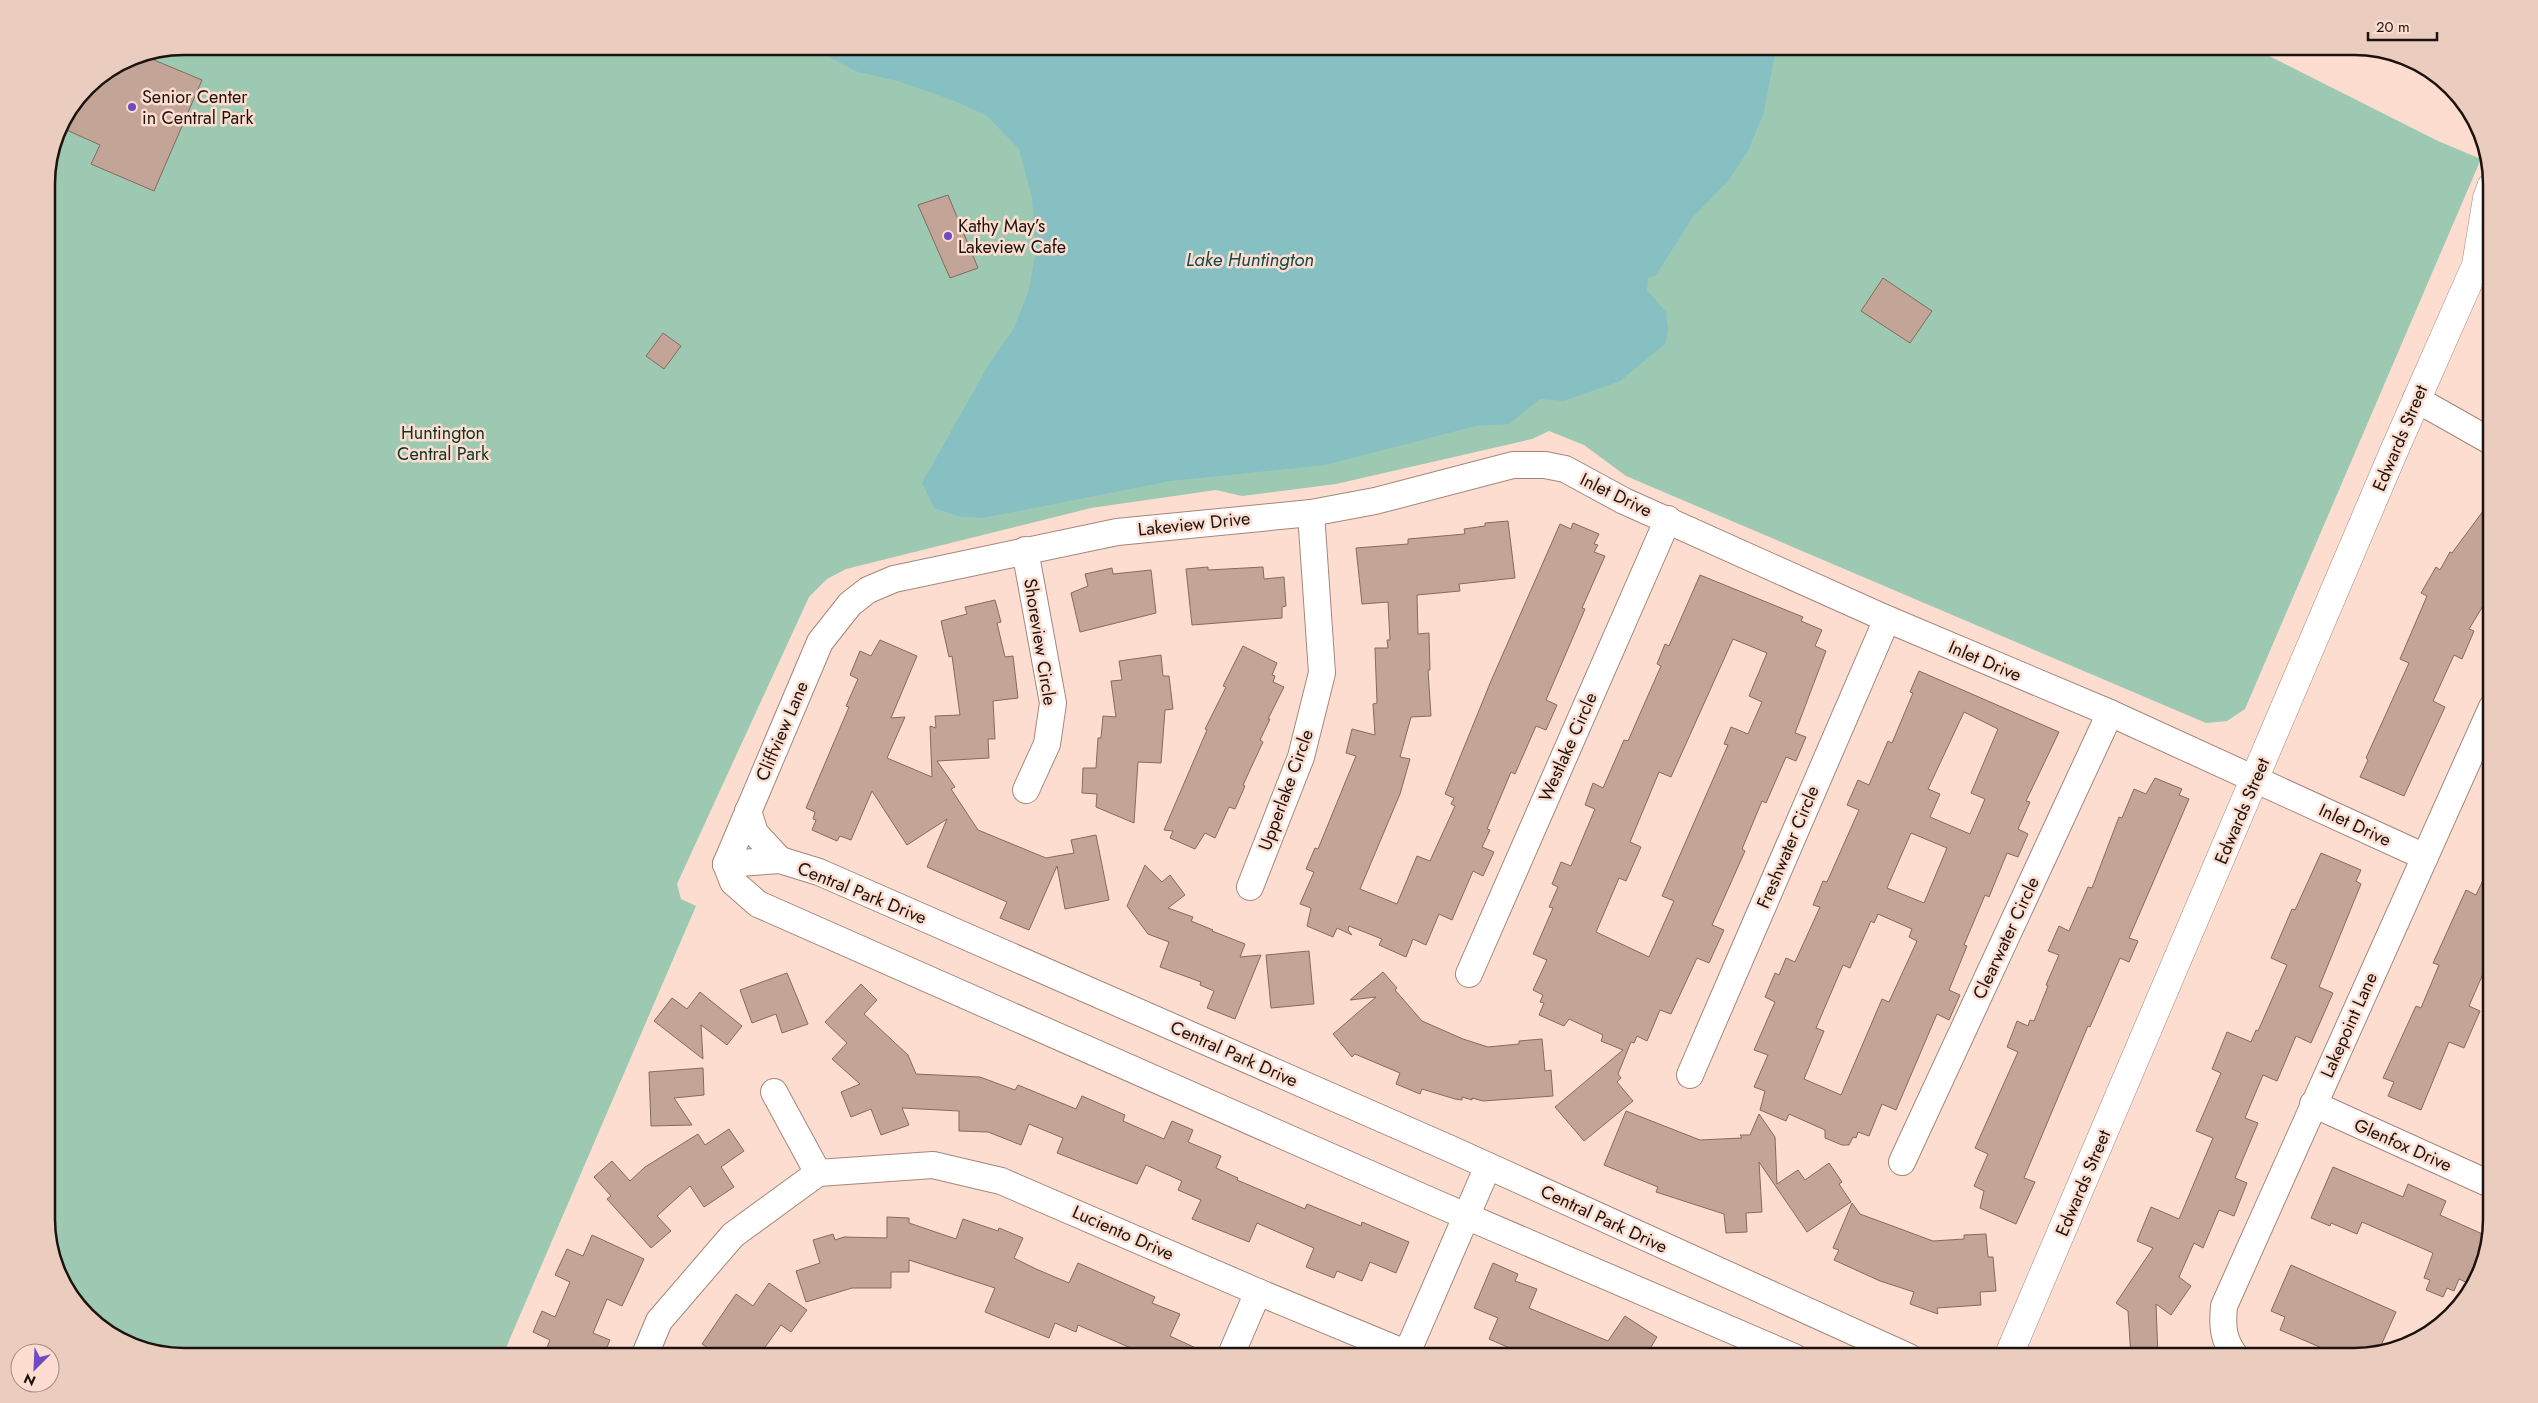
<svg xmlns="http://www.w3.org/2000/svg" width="2538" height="1403" font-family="Jost,sans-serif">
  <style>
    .green { fill: #9dc9b2 }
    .water { fill: #86c0c2 }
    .building { fill: #c3a598; stroke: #856a5d; fill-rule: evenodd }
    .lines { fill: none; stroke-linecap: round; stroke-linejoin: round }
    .minor-casing { stroke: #a4877a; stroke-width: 28 }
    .major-casing { stroke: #a4877a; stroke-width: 29 }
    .minor { stroke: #fff; stroke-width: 26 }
    .major { stroke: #fff; stroke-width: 28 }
    .poi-dot { fill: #6e4ac3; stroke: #fdddcf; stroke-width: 2 }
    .labels { text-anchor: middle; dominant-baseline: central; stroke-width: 5; stroke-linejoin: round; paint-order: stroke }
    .poi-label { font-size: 18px; fill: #1d130e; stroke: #fdddcf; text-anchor: start }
    .park-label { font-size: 18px; fill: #0b3424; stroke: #fdddcf }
    .street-label { font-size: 18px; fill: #1d130e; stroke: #fdddcf }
    .water-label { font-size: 19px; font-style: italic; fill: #154a4c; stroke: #fdddcf }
    .rim { fill: none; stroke: #1d130e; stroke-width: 2.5 }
  </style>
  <rect width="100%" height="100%" fill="#fdddcf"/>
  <polygon class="green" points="184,46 2249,46 2438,141 2481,159 2245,709 2227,721 2206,723 1626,476 1584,445 1549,431 1532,439 1336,484 1242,496 1216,490 1091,508 846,569 827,579 809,597 677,884 681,899 696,906 502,1357 184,1357 116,1338 65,1288 47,1227 47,176 57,131 87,86 132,57"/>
  <polygon class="water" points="815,46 1775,46 1776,48 1764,112 1748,151 1729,180 1693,217 1656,275 1648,278 1647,290 1666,312 1668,331 1665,344 1620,381 1564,401 1540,399 1509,424 1476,426 1325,465 1171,481 983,518 957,516 934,508 922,483 990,362 1013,330 1028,293 1036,251 1032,198 1019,149 987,116 955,101 898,81 858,72 827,56"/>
  <g class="building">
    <polygon points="142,55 202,80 154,191 91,164 100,145 60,127 87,86 132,57"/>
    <polygon points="948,195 978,268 950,278 918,205"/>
    <polygon points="1883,278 1932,311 1910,343 1861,311"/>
    <polygon points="663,333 681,346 664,369 646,356"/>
    <polygon points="2492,499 2492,591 2469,629 2474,631 2462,659 2454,655 2433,701 2445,707 2404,796 2360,777 2368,760 2366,758 2409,663 2400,659 2427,596 2421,593 2436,567 2440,570 2450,552 2452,553"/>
    <polygon points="1508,521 1515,578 1459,584 1460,591 1417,595 1418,634 1429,633 1430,670 1428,670 1431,716 1411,717 1400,757 1410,759 1400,794 1360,889 1397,904 1417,856 1430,861 1455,806 1451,804 1454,798 1445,794 1491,681 1560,524 1571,529 1573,523 1599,534 1594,544 1598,545 1594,552 1605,556 1582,608 1585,609 1546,700 1557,705 1546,730 1536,726 1515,774 1511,772 1487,829 1490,830 1482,847 1494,852 1483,876 1473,871 1452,920 1439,914 1426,945 1413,939 1406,957 1379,945 1382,939 1349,926 1348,930 1352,935 1337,928 1333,937 1307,926 1311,908 1300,904 1314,872 1306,869 1315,848 1318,849 1356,756 1346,753 1352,729 1375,735 1373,704 1377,703 1375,648 1388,648 1387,640 1390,640 1388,602 1362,604 1356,548 1408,544 1408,539 1465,534 1464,529 1485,526 1485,523"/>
    <polygon points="1208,567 1208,570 1263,567 1264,579 1284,577 1286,606 1282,607 1282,618 1192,625 1186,569"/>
    <polygon points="1112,568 1113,574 1151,570 1156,613 1080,632 1071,593 1088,586 1085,574"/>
    <path d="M 1700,575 L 1803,617 L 1801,621 L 1822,630 L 1815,646 L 1826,651 L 1795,733 L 1806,737 L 1796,761 L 1786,757 L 1766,803 L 1762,801 L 1742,849 L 1745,851 L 1712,925 L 1724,930 L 1709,963 L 1697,958 L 1671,1014 L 1660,1010 L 1647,1041 L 1637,1036 L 1634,1043 L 1631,1042 L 1618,1074 L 1621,1078 L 1617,1082 L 1633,1101 L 1584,1141 L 1555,1107 L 1623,1050 L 1601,1041 L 1603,1035 L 1569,1019 L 1564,1026 L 1539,1015 L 1544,1003 L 1540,1002 L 1543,995 L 1533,990 L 1547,960 L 1533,954 L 1553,908 L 1549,907 L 1558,887 L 1552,884 L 1561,862 L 1571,866 L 1595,809 L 1585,805 L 1593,783 L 1603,788 L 1624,740 L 1628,741 L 1661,666 L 1657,664 L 1665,644 L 1669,646 ZM 1733,639 L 1767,653 L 1749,696 L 1762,702 L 1748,734 L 1731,727 L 1724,744 L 1728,745 L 1662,896 L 1674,901 L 1649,957 L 1596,932 L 1619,878 L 1626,881 L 1641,847 L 1630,842 L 1659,772 L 1671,777 Z"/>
    <polygon points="995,600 1001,622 997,623 1005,657 1013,656 1018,698 993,701 995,739 988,739 989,758 937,761 955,787 951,789 978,830 1046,858 1074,853 1071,840 1096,835 1109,900 1065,909 1057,866 1029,930 1000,918 1007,902 927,867 947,819 907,845 872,791 851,840 840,836 837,841 812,830 816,820 813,819 815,812 806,808 849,707 846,706 858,679 850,675 860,651 871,656 880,640 917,656 891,718 905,717 887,758 932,777 930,726 936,728 935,716 960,715 952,656 949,657 941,621 967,614 965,607"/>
    <polygon points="1243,646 1277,663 1272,675 1275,676 1273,682 1284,687 1268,719 1270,719 1260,740 1263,742 1243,785 1245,786 1235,809 1229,807 1215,838 1205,833 1195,849 1170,838 1173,831 1164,830 1207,730 1205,729 1226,687 1223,686"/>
    <polygon points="1161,655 1163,676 1169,676 1173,709 1165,710 1161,763 1138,762 1134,823 1096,807 1097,794 1082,793 1083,768 1096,768 1098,738 1101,738 1103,716 1116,717 1111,681 1122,680 1119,661"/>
    <path d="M 1919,671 L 2059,732 L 2026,801 L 2030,802 L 2018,829 L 2028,834 L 2018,857 L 2007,853 L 1989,897 L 1985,895 L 1964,945 L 1967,946 L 1949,990 L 1960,995 L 1949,1020 L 1937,1014 L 1896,1110 L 1882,1104 L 1869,1136 L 1858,1132 L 1856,1138 L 1853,1137 L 1849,1145 L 1842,1145 L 1825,1138 L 1825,1130 L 1789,1114 L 1786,1121 L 1760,1110 L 1765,1091 L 1754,1087 L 1768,1055 L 1754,1050 L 1775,1002 L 1765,997 L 1775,973 L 1779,975 L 1786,958 L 1795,962 L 1820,907 L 1813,905 L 1823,881 L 1827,882 L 1859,810 L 1847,805 L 1858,780 L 1869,785 L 1888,741 L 1892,743 L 1913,693 L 1910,692 ZM 1964,712 L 1998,729 L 1971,793 L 1985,799 L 1970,834 L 1930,817 L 1940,794 L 1928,789 ZM 1911,833 L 1947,848 L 1924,903 L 1887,888 ZM 1878,914 L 1912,929 L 1909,937 L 1917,941 L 1889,1002 L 1882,999 L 1841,1095 L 1804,1079 L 1824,1031 L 1816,1028 L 1843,965 L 1850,968 L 1871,921 L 1874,923 Z"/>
    <polygon points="2155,778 2182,789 2179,795 2189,799 2129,938 2138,941 2129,962 2120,958 2090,1027 2088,1026 2024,1178 2035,1182 2016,1224 1980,1208 1984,1191 1974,1186 1988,1154 1975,1148 2018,1052 2007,1047 2017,1021 2028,1026 2030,1020 2034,1021 2048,986 2046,985 2059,955 2048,951 2059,926 2069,931 2088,887 2092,888 2119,817 2122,818 2134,789 2146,794"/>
    <polygon points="2321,853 2361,870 2356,881 2361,884 2319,987 2333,993 2311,1043 2296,1036 2277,1081 2263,1075 2245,1118 2258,1123 2235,1178 2247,1183 2234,1216 2219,1210 2203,1248 2194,1243 2179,1277 2191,1286 2171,1315 2156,1304 2158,1357 2131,1357 2128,1311 2116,1303 2153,1248 2137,1241 2151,1207 2179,1219 2213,1138 2196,1131 2221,1073 2212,1069 2227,1032 2251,1042 2256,1030 2258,1031 2287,965 2271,958 2292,909 2295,910"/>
    <polygon points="2492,861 2492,953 2469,1006 2480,1011 2464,1048 2449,1042 2421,1110 2388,1096 2394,1082 2383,1078 2416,1006 2421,1008 2439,965 2433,963 2466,890 2476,895"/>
    <polygon points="1145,865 1162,882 1170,875 1185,895 1168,908 1193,917 1191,921 1213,930 1212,931 1245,944 1240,957 1261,955 1235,1019 1207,1008 1214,991 1200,985 1201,982 1160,967 1169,942 1148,934 1127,906"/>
    <polygon points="1309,951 1314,1004 1271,1008 1266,955"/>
    <polygon points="1383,972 1397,988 1395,990 1422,1021 1463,1039 1488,1047 1519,1044 1519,1041 1542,1039 1545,1071 1551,1070 1553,1096 1483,1101 1472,1098 1472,1100 1462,1097 1462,1100 1455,1099 1422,1089 1420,1094 1396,1084 1400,1073 1355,1054 1352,1057 1333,1034 1376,997 1350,1000"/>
    <polygon points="787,973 808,1024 782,1033 776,1014 752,1023 740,990"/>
    <polygon points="861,984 877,1000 864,1014 908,1055 916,1074 980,1077 1015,1090 1018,1085 1076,1109 1082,1096 1125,1115 1123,1121 1164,1139 1172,1121 1193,1130 1188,1142 1221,1156 1216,1168 1238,1178 1237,1180 1305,1209 1307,1204 1361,1226 1362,1222 1409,1242 1396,1273 1370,1262 1362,1281 1337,1271 1334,1278 1306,1267 1314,1248 1257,1223 1249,1242 1192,1219 1201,1200 1178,1190 1182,1181 1146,1165 1137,1184 1057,1153 1063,1138 1029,1124 1021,1145 988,1132 959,1131 959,1111 902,1108 909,1125 881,1135 871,1109 851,1117 841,1092 860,1084 832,1059 847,1043 825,1022"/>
    <polygon points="700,992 742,1026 727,1045 701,1025 703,1059 654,1021 672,998 687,1009"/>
    <polygon points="703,1068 704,1095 674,1098 692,1125 651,1126 649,1072"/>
    <polygon points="1626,1111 1700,1140 1742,1138 1740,1135 1750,1135 1759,1114 1775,1137 1777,1184 1798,1170 1805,1180 1829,1163 1842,1182 1839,1184 1851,1202 1807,1232 1759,1162 1762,1212 1746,1213 1747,1232 1726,1233 1724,1214 1656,1192 1658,1187 1604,1165"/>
    <polygon points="729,1129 744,1151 721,1167 734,1187 704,1207 690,1186 657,1216 671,1231 651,1248 607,1199 611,1196 594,1177 612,1161 630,1181 645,1167 698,1134 705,1145"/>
    <polygon points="2333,1167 2403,1197 2408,1184 2446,1201 2440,1215 2487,1236 2472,1285 2459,1279 2454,1291 2447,1288 2443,1297 2426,1290 2430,1280 2424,1278 2433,1253 2362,1222 2357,1234 2331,1223 2330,1226 2311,1218"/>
    <polygon points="1852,1203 1860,1214 1933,1241 1964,1239 1964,1235 1986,1234 1988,1257 1993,1257 1996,1291 1980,1292 1981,1305 1937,1308 1938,1314 1910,1304 1914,1292 1880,1281 1834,1260 1839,1250 1833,1248"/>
    <polygon points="887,1217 909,1218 909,1223 956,1239 963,1219 998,1231 999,1228 1023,1238 1014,1258 1036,1269 1069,1283 1078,1263 1155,1297 1152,1303 1180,1314 1170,1336 1215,1357 1138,1357 1140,1352 1078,1325 1076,1332 1055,1323 1049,1338 985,1312 995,1288 909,1260 909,1272 891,1272 891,1288 852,1288 806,1302 796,1271 820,1263 813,1240 833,1234 835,1240 844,1237 887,1238"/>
    <polygon points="592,1235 644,1259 622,1306 607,1299 593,1333 610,1340 603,1357 543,1357 550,1340 533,1332 542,1311 555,1317 570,1282 555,1275 567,1249 583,1256"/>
    <polygon points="1493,1263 1518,1274 1515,1281 1537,1289 1529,1308 1608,1341 1625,1316 1657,1337 1645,1357 1564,1357 1549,1350 1546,1357 1519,1357 1521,1353 1489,1339 1498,1318 1474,1308"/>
    <polygon points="2291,1265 2396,1312 2379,1350 2354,1357 2343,1357 2280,1330 2285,1317 2271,1311"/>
    <polygon points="769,1283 807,1310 791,1332 781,1325 758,1357 721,1357 702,1344 736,1294 753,1306"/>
  </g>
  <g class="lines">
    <defs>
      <g id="minor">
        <polyline points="2416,399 2492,442"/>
        <polyline points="1025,550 1053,703 1047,744 1026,790"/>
        <polyline points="748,811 755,833 780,860"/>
        <polyline points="726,864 820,642 850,604 868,590 894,579 1117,532 1311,513 1375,501 1513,465 1545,465 1565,469 1624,501 1887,619 2110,713 2425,857"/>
        <polyline points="726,864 780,860 819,872 1453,1150 1909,1357"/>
        <polyline points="726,864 733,882 758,904 1431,1201 1794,1357"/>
        <polyline points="1250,887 1301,757 1322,673 1311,513"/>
        <polyline points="1469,974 1668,519"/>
        <polyline points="1690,1075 1887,619"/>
        <polyline points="774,1092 818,1173"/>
        <polyline points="2313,1104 2492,1185"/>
        <polyline points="1902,1162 2110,713"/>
        <polyline points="818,1173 933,1165 1001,1181 1258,1292 1415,1357"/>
        <polyline points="1407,1353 1488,1166"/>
        <polyline points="644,1357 659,1321 733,1235 818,1173"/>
        <polyline points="1230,1357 1258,1292"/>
        <path d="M 2236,1357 C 2223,1340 2222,1327 2224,1306 L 2492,707"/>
      </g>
      <polyline id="major" points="2008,1357 2394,451 2476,265 2487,198 2491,187"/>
    </defs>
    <use href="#minor" class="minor-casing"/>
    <use href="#major" class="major-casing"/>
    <use href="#minor" class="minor"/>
    <use href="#major" class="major"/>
  </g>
  <g class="poi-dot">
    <circle cx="132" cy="107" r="5"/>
    <circle cx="948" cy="236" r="5"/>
  </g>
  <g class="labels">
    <g class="poi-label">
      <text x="142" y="97">Senior Center<tspan x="142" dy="21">in Central Park</tspan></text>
      <text x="958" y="226">Kathy May’s<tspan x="958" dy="21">Lakeview Cafe</tspan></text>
    </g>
    <g class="park-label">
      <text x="443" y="433">Huntington<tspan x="443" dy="21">Central Park</tspan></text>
    </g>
    <g class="street-label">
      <text transform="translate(2400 438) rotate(-67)">Edwards Street</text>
      <text transform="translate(1616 495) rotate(26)">Inlet Drive</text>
      <text transform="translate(1194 524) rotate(-6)">Lakeview Drive</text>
      <text transform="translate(1040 642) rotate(81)">Shoreview Circle</text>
      <text transform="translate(1985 661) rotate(23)">Inlet Drive</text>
      <text transform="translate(782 731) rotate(-67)">Cliffview Lane</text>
      <text transform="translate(1568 747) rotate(-66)">Westlake Circle</text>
      <text transform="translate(1286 790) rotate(-70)">Upperlake Circle</text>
      <text transform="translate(2242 811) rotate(-67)">Edwards Street</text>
      <text transform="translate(2355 825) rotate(25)">Inlet Drive</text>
      <text transform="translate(1788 847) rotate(-67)">Freshwater Circle</text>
      <text transform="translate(862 893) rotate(22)">Central Park Drive</text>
      <text transform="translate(2006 938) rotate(-65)">Clearwater Circle</text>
      <text transform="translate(2349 1025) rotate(-66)">Lakepoint Lane</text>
      <text transform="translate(1234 1054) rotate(24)">Central Park Drive</text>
      <text transform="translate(2403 1145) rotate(24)">Glenfox Drive</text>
      <text transform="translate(2083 1183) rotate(-67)">Edwards Street</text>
      <text transform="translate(1604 1219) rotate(25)">Central Park Drive</text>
      <text transform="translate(1123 1233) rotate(24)">Luciento Drive</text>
    </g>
    <g class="water-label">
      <text x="1250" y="259">Lake Huntington</text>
    </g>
  </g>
  <path d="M0 0H2538V1403H0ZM184 55H2354A129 129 0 0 1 2483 184V1219A129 129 0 0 1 2354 1348H184A129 129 0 0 1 55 1219V184A129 129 0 0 1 184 55Z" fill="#ebcdc0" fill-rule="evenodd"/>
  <path class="rim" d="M184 55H2354A129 129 0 0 1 2483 184V1219A129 129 0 0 1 2354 1348H184A129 129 0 0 1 55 1219V184A129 129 0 0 1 184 55Z"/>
  <g transform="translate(35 1368) rotate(204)"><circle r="24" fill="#fdddcf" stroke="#a38c82"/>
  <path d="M0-4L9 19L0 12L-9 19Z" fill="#6e4ac3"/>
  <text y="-8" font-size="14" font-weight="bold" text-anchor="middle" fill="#1d130e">N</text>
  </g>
  <path d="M2368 32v8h69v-8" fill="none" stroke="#1d130e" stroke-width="2.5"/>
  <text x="2376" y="32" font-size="15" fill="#1d130e" stroke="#fdddcf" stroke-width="4" paint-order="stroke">20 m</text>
</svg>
